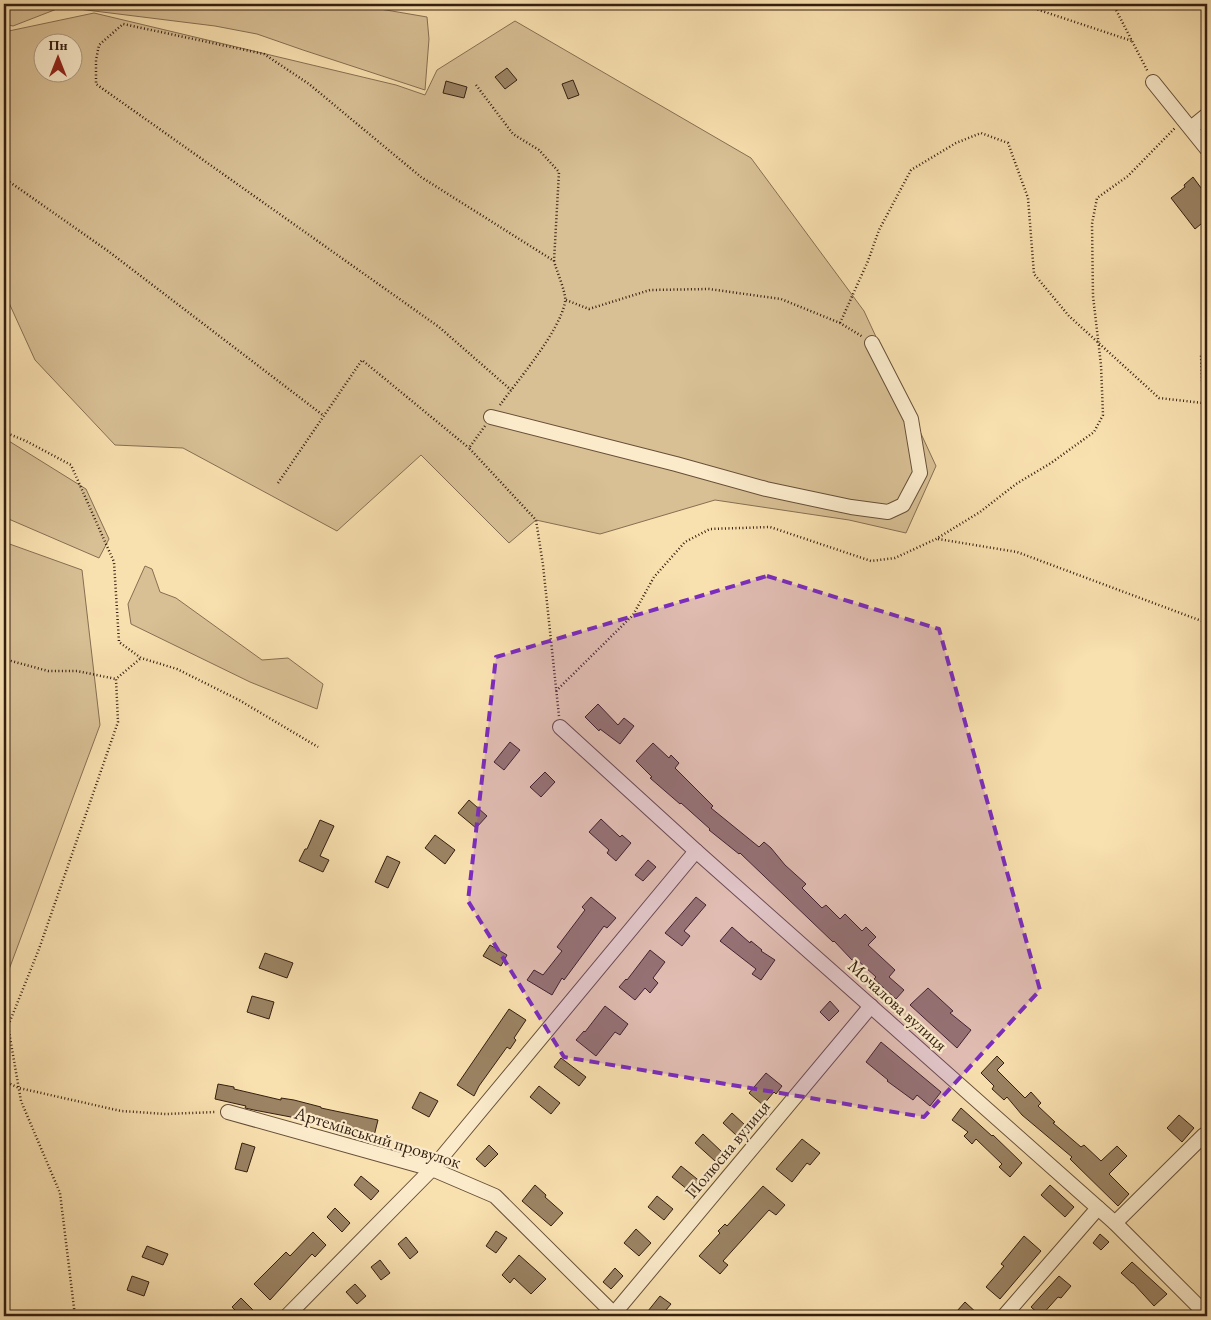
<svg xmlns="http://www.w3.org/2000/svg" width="1211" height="1320" font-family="'EB Garamond',serif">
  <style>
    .green { fill: #d8bf94; stroke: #866f52; fill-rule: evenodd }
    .building { fill: #9b8363; stroke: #351f10 }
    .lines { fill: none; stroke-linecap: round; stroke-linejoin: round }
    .minor-casing { stroke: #664f38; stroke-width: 16 }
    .path { stroke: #351f10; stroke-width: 2.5; stroke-dasharray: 1 2.5; stroke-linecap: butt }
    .minor { stroke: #fbebcb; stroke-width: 14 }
    .marked { fill: #7b2cbf; fill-opacity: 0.2; stroke: #7b2cbf; stroke-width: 4; stroke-dasharray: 10 6; stroke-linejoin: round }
    .labels { text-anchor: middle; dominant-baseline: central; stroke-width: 4.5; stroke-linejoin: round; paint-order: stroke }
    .street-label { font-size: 18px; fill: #351f10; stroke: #fbebcb }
  </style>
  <rect width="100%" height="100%" fill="#f9e0af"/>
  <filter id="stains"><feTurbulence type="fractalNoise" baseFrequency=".004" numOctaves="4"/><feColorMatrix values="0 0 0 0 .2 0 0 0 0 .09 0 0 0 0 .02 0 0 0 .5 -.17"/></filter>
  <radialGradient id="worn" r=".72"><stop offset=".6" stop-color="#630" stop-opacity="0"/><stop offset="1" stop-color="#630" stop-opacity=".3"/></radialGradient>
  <g class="green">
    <polygon points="4,4 351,4 427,17 429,39 425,90 303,50 257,34 215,26 62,7 13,26 4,24"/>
    <path d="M 94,13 L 396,85 L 425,95 L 437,70 L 515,21 L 751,158 L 864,311 L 936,466 L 906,533 L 849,520 L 715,500 L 600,534 L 536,520 L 509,543 L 421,455 L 337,531 L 183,448 L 115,445 L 35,360 L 4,292 L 4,32 ZM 42,42 L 72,42 L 72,72 L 42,72 Z"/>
    <polygon points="4,438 86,489 109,539 99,558 4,517"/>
    <polygon points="4,542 82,570 100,725 4,983"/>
    <polygon points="145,566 152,569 160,592 176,598 262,660 288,658 323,684 317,709 250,682 131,624 128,604"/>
  </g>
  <g class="building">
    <polygon points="507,68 517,80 505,89 495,77"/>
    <polygon points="573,80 579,95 568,99 562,84"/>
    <polygon points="446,81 467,87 464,98 443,93"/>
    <polygon points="1193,177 1207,196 1207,219 1195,229 1171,198 1185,187 1184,185"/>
    <polygon points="598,704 618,725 624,718 634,726 620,744 600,729 599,731 585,717"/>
    <polygon points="510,742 520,750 504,770 494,762"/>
    <polygon points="653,743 669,758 671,755 679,763 675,768 713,806 711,808 759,847 764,842 771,848 785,865 806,884 802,888 822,908 826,905 840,919 845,914 862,931 866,927 876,937 868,945 895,970 889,977 904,990 896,999 874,979 876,977 855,958 852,960 834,941 833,942 740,853 739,854 709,830 710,829 681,803 680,804 650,778 652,777 636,761"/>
    <polygon points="545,772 555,782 541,797 530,787"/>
    <polygon points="469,800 487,816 476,828 458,813"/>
    <polygon points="601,819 620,837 622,835 631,843 616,861 607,853 609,850 589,832"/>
    <polygon points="320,820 334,826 320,856 329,860 323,872 299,861 305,849 307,849"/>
    <polygon points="435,835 455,850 445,864 425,848"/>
    <polygon points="387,856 400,862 388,888 375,882"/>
    <polygon points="648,860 656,867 643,881 635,875"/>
    <polygon points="591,897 616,918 607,928 604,926 564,980 562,978 552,995 527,980 534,970 543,975 562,951 557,947 585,910 582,907"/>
    <polygon points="696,897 706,905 684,931 690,936 682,946 665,933"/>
    <polygon points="732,927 750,943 751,941 762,950 761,951 775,960 761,980 752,974 756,969 720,941"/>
    <polygon points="490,945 507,955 501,966 483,956"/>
    <polygon points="650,950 665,962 653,978 658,983 650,993 645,988 635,1000 619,987 626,979 627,980"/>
    <polygon points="265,953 293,963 287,978 259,968"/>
    <polygon points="928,988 953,1011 950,1013 971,1030 957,1048 910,1005"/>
    <polygon points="252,996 274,1002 269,1019 247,1012"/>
    <polygon points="830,1001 839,1011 829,1021 820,1012"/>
    <polygon points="605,1006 628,1024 620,1035 615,1032 596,1056 576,1040 584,1031 585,1032"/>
    <polygon points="509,1009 526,1020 514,1038 516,1040 510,1049 507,1047 479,1086 474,1096 457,1085"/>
    <polygon points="881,1042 941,1092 930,1106 917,1095 913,1100 887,1081 888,1080 866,1062"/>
    <polygon points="997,1056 1004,1063 997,1070 1025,1098 1031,1092 1041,1103 1038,1106 1055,1122 1053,1123 1081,1147 1084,1145 1101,1161 1117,1146 1127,1156 1109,1174 1129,1194 1118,1206 1070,1159 1072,1157 1022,1115 1007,1097 1004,1100 992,1089 994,1086 981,1073"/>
    <polygon points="561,1058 586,1077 579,1086 554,1067"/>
    <polygon points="766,1073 782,1086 776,1094 774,1092 763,1105 749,1093"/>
    <polygon points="218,1084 234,1087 234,1089 281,1100 281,1098 294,1100 321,1107 321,1108 378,1120 374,1136 344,1130 343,1132 332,1130 333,1125 254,1110 245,1108 246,1106 215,1099"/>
    <polygon points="539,1086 560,1103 551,1114 530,1097"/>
    <polygon points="420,1092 438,1101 429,1117 412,1108"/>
    <polygon points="961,1108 992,1136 993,1135 1022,1163 1010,1177 999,1167 1002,1164 976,1139 972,1144 964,1136 968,1132 952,1120"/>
    <polygon points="732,1113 745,1125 736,1135 723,1123"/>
    <polygon points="1179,1115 1194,1128 1182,1142 1167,1128"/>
    <polygon points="703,1134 723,1153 715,1161 695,1143"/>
    <polygon points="802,1139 820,1153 810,1165 807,1163 792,1182 776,1169"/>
    <polygon points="242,1143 255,1147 247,1172 235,1169"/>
    <polygon points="489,1145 498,1154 485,1167 476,1159"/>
    <polygon points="681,1166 702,1183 693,1194 672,1177"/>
    <polygon points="361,1176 379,1191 371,1200 354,1185"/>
    <polygon points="535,1185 546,1195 545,1197 563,1213 551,1226 522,1201"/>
    <polygon points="1050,1185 1074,1207 1065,1217 1041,1195"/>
    <polygon points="763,1186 785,1205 776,1215 769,1210 723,1261 728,1265 720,1274 699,1256 720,1233 718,1231 725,1224 727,1226"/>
    <polygon points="657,1196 673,1209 664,1220 648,1207"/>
    <polygon points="335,1208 350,1223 342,1232 327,1217"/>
    <polygon points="636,1229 651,1243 639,1256 624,1243"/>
    <polygon points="496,1231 507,1238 496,1253 486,1246"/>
    <polygon points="313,1232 326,1245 315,1257 312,1254 270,1300 254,1284 286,1252 290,1256"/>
    <polygon points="1100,1234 1109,1242 1101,1250 1093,1243"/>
    <polygon points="1024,1236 1041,1251 1000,1299 986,1287 1004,1266 1001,1264"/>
    <polygon points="406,1237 418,1252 410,1259 398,1244"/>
    <polygon points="147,1246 168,1254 163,1265 142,1257"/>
    <polygon points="519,1255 546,1279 531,1294 514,1278 510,1283 502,1275"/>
    <polygon points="380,1260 390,1273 381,1280 371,1267"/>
    <polygon points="1132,1262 1167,1294 1154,1306 1133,1283 1132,1283 1121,1273"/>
    <polygon points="615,1268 623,1276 611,1289 603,1282"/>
    <polygon points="132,1276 149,1282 144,1296 127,1290"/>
    <polygon points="1059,1276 1071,1286 1061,1298 1058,1297 1041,1316 1031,1307"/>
    <polygon points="355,1284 366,1296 357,1304 346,1292"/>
    <polygon points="660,1296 671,1304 661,1316 644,1316"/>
    <polygon points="241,1298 259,1316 241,1316 232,1307"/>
    <polygon points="965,1302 980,1316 962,1316 957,1311"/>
  </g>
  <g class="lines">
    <defs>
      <g id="minor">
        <polyline points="1153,82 1207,149"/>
        <polyline points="1191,128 1207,115"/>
        <polyline points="491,417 676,464 766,489 851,507 888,512 903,505 920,473 911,419 872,343"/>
        <polyline points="560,727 696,851 1115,1223 1207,1315"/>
        <polyline points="228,1112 432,1169 495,1196 616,1316"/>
        <polyline points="1115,1223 1204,1135 1207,1136"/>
        <polyline points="287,1316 432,1169 696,851"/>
        <polyline points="612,1316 871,1006"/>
        <polyline points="1004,1316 1098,1208"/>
      </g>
    </defs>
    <use href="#minor" class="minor-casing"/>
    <g class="path">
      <polyline points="1021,4 1132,41"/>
      <polyline points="1113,4 1148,72"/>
      <polyline points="476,85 513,134 539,150 559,172 554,261"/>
      <polyline points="4,178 108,251 324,416"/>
      <polyline points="566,300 589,309 650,290 709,289 781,299 840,323 863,337"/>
      <polyline points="840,323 868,261 879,230 911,170 956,143 981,133 1008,143 1028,198 1034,274 1069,316 1159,398 1203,403 1201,355 1207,350"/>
      <path d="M 500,405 C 518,380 560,331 565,302 C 567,294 556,270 554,261 L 421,177 L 309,84 L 264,54 L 123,24 L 99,45 L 96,60 L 96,84 L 439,327 L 511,390"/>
      <polyline points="485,426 469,448 536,520 543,565 559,716"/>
      <polyline points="4,432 26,441 71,465 114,562 119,642 141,658 177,669 239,700 318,747"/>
      <polyline points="278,483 362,360 469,448"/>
      <polyline points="938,539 1017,552 1207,623"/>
      <polyline points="4,659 48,671 77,671 116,679"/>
      <polyline points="556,691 633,615 654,577 685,542 710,529 770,527 871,561 895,558 936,539 980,512 1016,484 1051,463 1094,432 1103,415 1101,365 1093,296 1092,224 1097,198 1128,176 1175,128"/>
      <polyline points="4,1081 19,1088 121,1111 166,1114 216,1112"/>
      <polyline points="75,1316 60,1193 21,1101 8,1026 39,949 118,722 116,679 141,658"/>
    </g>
    <use href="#minor" class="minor"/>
  </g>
  <path class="marked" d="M 767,576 L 939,629 L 1040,990 L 924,1117 L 564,1057 L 468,901 L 496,657 Z"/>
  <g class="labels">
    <g class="street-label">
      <text transform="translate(898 1005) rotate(42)">Мочалова вулиця</text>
      <text transform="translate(378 1137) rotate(17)">Артемівський провулок</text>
      <text transform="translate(727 1149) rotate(-50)">Полюсна вулиця</text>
    </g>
  </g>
  <rect width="1211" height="1320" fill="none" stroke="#f9e0af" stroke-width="20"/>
  <rect x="5" y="5" width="1201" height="1310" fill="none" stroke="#351f10" stroke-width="2.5"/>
  <rect x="10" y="10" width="1191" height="1300" fill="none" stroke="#351f10"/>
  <g transform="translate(58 58)"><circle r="24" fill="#fbebcb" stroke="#ac9980"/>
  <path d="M0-4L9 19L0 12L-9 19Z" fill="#8f2418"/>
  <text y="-8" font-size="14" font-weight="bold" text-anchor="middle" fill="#351f10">Пн</text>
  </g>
  <rect width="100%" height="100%" filter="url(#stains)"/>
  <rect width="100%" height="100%" fill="url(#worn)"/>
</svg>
